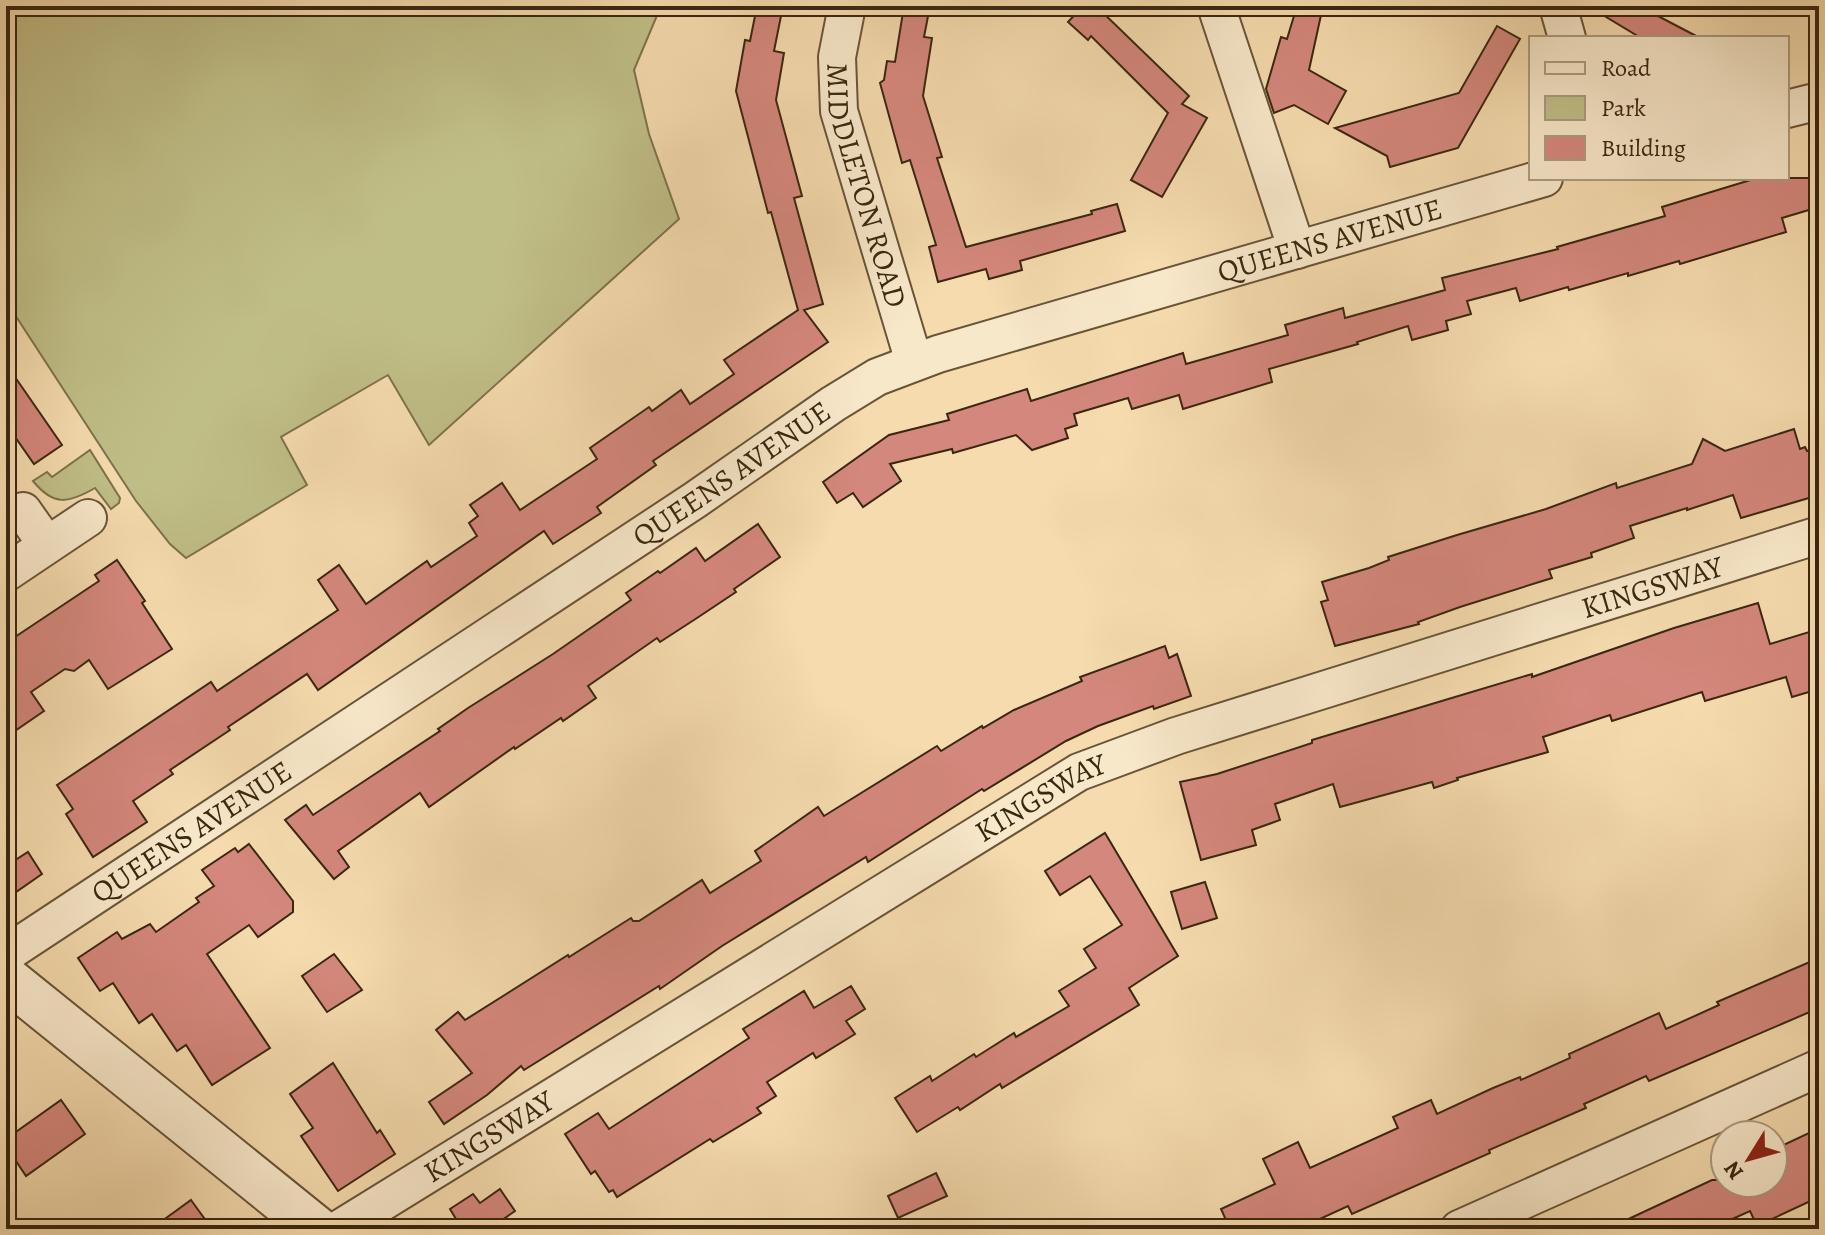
<svg xmlns="http://www.w3.org/2000/svg" width="1825" height="1235" font-family="Alegreya,serif">
  <style>
    .green { fill: #c0be87; stroke: #7d724c; stroke-width: 2 }
    .building { fill: #d4877c; stroke: #3a2710; stroke-width: 2 }
    .lines { fill: none; stroke-linecap: round; stroke-linejoin: round }
    .minor-casing { stroke: #695438; stroke-width: 40 }
    .tertiary-casing { stroke: #695438; stroke-width: 48 }
    .minor { stroke: #f8e8ca; stroke-width: 36 }
    .tertiary { stroke: #f8e8ca; stroke-width: 44 }
    .labels { text-anchor: middle; dominant-baseline: central; stroke-width: 6; stroke-linejoin: round; paint-order: stroke }
    .street-label { font-size: 30px; fill: #3a2710; stroke: #f8e8ca }
  </style>
  <rect width="100%" height="100%" fill="#f5dbae"/>
  <filter id="stains"><feTurbulence type="fractalNoise" baseFrequency=".0025" numOctaves="4"/><feColorMatrix values="0 0 0 0 .2 0 0 0 0 .09 0 0 0 0 .02 0 0 0 .5 -.17"/></filter>
  <radialGradient id="worn" r=".72"><stop offset=".6" stop-color="#630" stop-opacity="0"/><stop offset="1" stop-color="#630" stop-opacity=".3"/></radialGradient>
  <g class="green">
    <polygon points="6,6 661,6 634,70 649,134 679,219 429,445 388,375 281,437 307,485 186,558 170,544 136,501 6,301"/>
    <path d="M 90,450 L 120,498 L 119,503 L 111,509 L 95,488 C 69,503 54,507 33,481 L 47,472 L 52,477 Z"/>
  </g>
  <g class="building">
    <polygon points="757,6 783,6 774,51 784,53 776,100 802,196 794,198 823,304 804,310 828,342 653,461 656,465 597,507 601,513 553,544 544,531 318,690 307,674 228,727 230,730 170,770 173,774 133,801 147,822 93,857 66,814 73,809 57,785 211,682 217,691 338,610 318,580 339,565 366,604 427,561 431,567 477,536 469,523 478,516 470,505 502,483 520,510 597,459 590,448 649,407 652,411 681,390 690,404 734,374 724,360 798,310 771,212 768,213 736,91 745,40 750,41"/>
    <polygon points="904,6 930,6 924,37 932,38 923,96 942,157 937,158 966,247 1092,214 1091,211 1117,204 1125,231 1020,261 1022,270 989,279 986,269 938,282 929,247 936,245 919,189 910,160 902,163 880,83 884,80 887,61 895,62"/>
    <polygon points="1083,6 1096,6 1189,96 1182,104 1207,118 1162,197 1131,180 1168,113 1091,36 1088,40 1068,22"/>
    <polygon points="1297,6 1323,6 1309,70 1346,91 1328,124 1294,105 1274,113 1266,89 1281,37 1287,39"/>
    <polygon points="1588,6 1639,6 1700,38 1641,38"/>
    <polygon points="1497,26 1520,39 1458,148 1390,167 1387,156 1335,128 1459,93"/>
    <polygon points="1757,178 1819,178 1819,207 1782,218 1786,232 1680,264 1679,261 1628,276 1628,273 1569,290 1568,287 1520,301 1516,288 1467,301 1471,314 1446,321 1448,330 1412,340 1408,326 1357,342 1358,344 1269,369 1272,382 1183,409 1179,395 1132,409 1128,398 1074,414 1077,425 1065,429 1068,438 1032,450 1016,435 953,453 952,449 890,464 901,481 863,507 853,493 837,503 823,482 889,435 949,420 947,414 1027,389 1031,401 1183,353 1186,364 1288,335 1285,325 1343,308 1345,318 1445,290 1442,278 1558,249 1557,247 1665,216 1662,207"/>
    <polygon points="6,364 62,445 34,464 6,424"/>
    <polygon points="1794,429 1800,449 1805,447 1807,451 1819,447 1819,495 1741,518 1733,495 1687,510 1687,508 1630,526 1634,538 1591,553 1592,557 1549,570 1552,578 1460,607 1418,622 1419,624 1335,646 1321,602 1328,600 1322,582 1369,568 1389,560 1388,557 1457,535 1546,509 1616,483 1617,488 1692,464 1703,439 1725,451"/>
    <polygon points="758,524 780,557 734,589 736,592 697,618 660,642 657,638 588,686 596,698 563,721 561,718 515,749 514,747 429,807 420,793 338,851 349,867 334,879 285,820 306,805 313,815 381,770 440,731 438,729 468,708 553,654 631,600 626,593 658,571 660,573 696,548 705,561"/>
    <polygon points="117,560 145,601 142,603 172,649 108,689 89,660 74,671 65,669 31,692 44,711 6,737 6,643 99,581 95,575"/>
    <polygon points="1758,603 1770,644 1819,629 1819,689 1792,697 1786,677 1705,701 1702,692 1612,721 1610,715 1543,737 1548,752 1457,778 1458,780 1434,788 1432,782 1340,807 1333,784 1275,804 1280,820 1252,830 1256,845 1201,860 1180,782 1217,774 1312,743 1312,740 1445,700 1532,674 1532,677 1674,628"/>
    <polygon points="1165,646 1169,658 1177,654 1191,696 1154,709 1153,706 1098,726 1066,741 984,791 982,789 868,862 866,857 722,946 660,989 659,986 524,1070 521,1066 487,1095 444,1124 429,1102 472,1073 436,1030 458,1012 465,1020 568,955 569,957 631,918 633,921 639,921 702,880 710,893 761,861 755,851 818,807 824,816 937,746 941,751 982,726 983,728 1014,710 1082,681 1080,677"/>
    <polygon points="1105,833 1178,956 1129,988 1139,1005 1002,1088 1000,1084 960,1110 958,1107 917,1132 895,1098 930,1076 932,1081 974,1054 976,1057 1014,1033 1016,1037 1069,1006 1059,991 1096,968 1084,949 1122,925 1090,876 1060,895 1045,871"/>
    <polygon points="249,844 293,901 293,912 258,937 249,925 207,954 270,1048 212,1085 186,1045 177,1051 152,1014 139,1023 113,983 100,991 78,958 117,932 122,939 150,924 156,932 199,902 196,898 214,886 202,870 235,848 238,852"/>
    <polygon points="28,852 42,874 6,899 6,866"/>
    <polygon points="1205,882 1217,918 1182,929 1171,892"/>
    <polygon points="334,954 362,990 327,1012 302,976"/>
    <polygon points="1819,958 1819,1008 1649,1081 1646,1076 1584,1104 1586,1108 1489,1150 1490,1153 1352,1214 1348,1206 1298,1229 1230,1229 1221,1209 1275,1184 1263,1159 1298,1142 1310,1168 1398,1128 1393,1117 1431,1100 1437,1114 1493,1088 1520,1077 1521,1080 1570,1058 1569,1054 1659,1013 1666,1029 1719,1005 1717,1002"/>
    <polygon points="851,986 865,1009 846,1021 855,1034 816,1058 813,1053 767,1082 776,1096 757,1108 761,1113 713,1142 710,1139 617,1197 613,1190 609,1192 595,1171 591,1174 565,1134 598,1113 609,1129 749,1038 743,1029 804,991 814,1008"/>
    <polygon points="333,1063 377,1133 380,1130 395,1154 338,1191 301,1136 313,1128 290,1094"/>
    <polygon points="61,1100 85,1134 26,1176 6,1146 6,1139"/>
    <polygon points="1811,1132 1819,1150 1819,1197 1757,1226 1750,1211 1710,1229 1607,1229 1712,1180 1722,1180 1723,1183 1773,1183 1773,1150"/>
    <polygon points="936,1173 947,1196 898,1218 888,1196"/>
    <polygon points="500,1189 515,1211 495,1225 497,1229 442,1229 456,1219 450,1209 473,1194 480,1203"/>
    <polygon points="191,1200 212,1229 151,1229"/>
  </g>
  <g class="lines">
    <defs>
      <g id="minor">
        <path id="s1" d="M 847,6 L 837,57 L 839,111 L 914,362"/>
        <polyline points="1216,6 1297,250"/>
        <polyline points="1558,6 1567,38"/>
        <polyline points="1787,109 1819,101"/>
        <polyline points="23,511 47,545"/>
        <polyline points="6,573 88,518"/>
        <path id="s2" d="M 6,954 L 695,500 L 833,404 L 877,377 L 938,354 L 1544,178"/>
        <path id="s3" d="M 339,1229 L 1079,772 L 1176,736 L 1819,535"/>
        <polyline points="1459,1229 1819,1068"/>
      </g>
      <polyline id="tertiary" points="6,978 317,1229"/>
    </defs>
    <use href="#minor" class="minor-casing"/>
    <use href="#tertiary" class="tertiary-casing"/>
    <use href="#minor" class="minor"/>
    <use href="#tertiary" class="tertiary"/>
  </g>
  <g class="labels">
    <g class="street-label">
      <text stroke="none"><textPath href="#s1" startOffset="184">MIDDLETON ROAD</textPath></text>
      <text stroke="none"><textPath href="#s2" startOffset="1518">QUEENS AVENUE</textPath></text>
      <text stroke="none"><textPath href="#s2" startOffset="870">QUEENS AVENUE</textPath></text>
      <text stroke="none"><textPath href="#s3" startOffset="1472">KINGSWAY</textPath></text>
      <text stroke="none"><textPath href="#s3" startOffset="824">KINGSWAY</textPath></text>
      <text stroke="none"><textPath href="#s2" startOffset="222">QUEENS AVENUE</textPath></text>
      <text stroke="none"><textPath href="#s3" startOffset="176">KINGSWAY</textPath></text>
    </g>
  </g>
  <rect width="1825" height="1235" fill="none" stroke="#f5dbae" stroke-width="32"/>
  <rect x="8" y="8" width="1809" height="1219" fill="none" stroke="#3a2710" stroke-width="4"/>
  <rect x="16" y="16" width="1793" height="1203" fill="none" stroke="#3a2710" stroke-width="2"/>
  <rect x="1529" y="36" width="260" height="144" fill="#f8e8ca" stroke="#ac9b80" stroke-width="2"/>
  <rect x="1545" y="62" width="40" height="12" fill="#f8e8ca" stroke="#ac9b80" stroke-width="2"/>
  <text x="1601" y="76" font-size="24" fill="#3a2710">Road</text>
  <rect x="1545" y="96" width="40" height="24" fill="#c0be87" stroke="#ac9b80" stroke-width="2"/>
  <text x="1601" y="116" font-size="24" fill="#3a2710">Park</text>
  <rect x="1545" y="136" width="40" height="24" fill="#d4877c" stroke="#ac9b80" stroke-width="2"/>
  <text x="1601" y="156" font-size="24" fill="#3a2710">Building</text>
  <g transform="translate(1749 1159) rotate(233)"><circle r="38" fill="#f8e8ca" stroke="#ac9b80" stroke-width="2"/>
  <path d="M0-6L14 30L0 20L-14 30Z" fill="#8f2418"/>
  <text y="-12" font-size="22" font-weight="bold" text-anchor="middle" fill="#3a2710">N</text>
  </g>
  <rect width="100%" height="100%" filter="url(#stains)"/>
  <rect width="100%" height="100%" fill="url(#worn)"/>
</svg>
